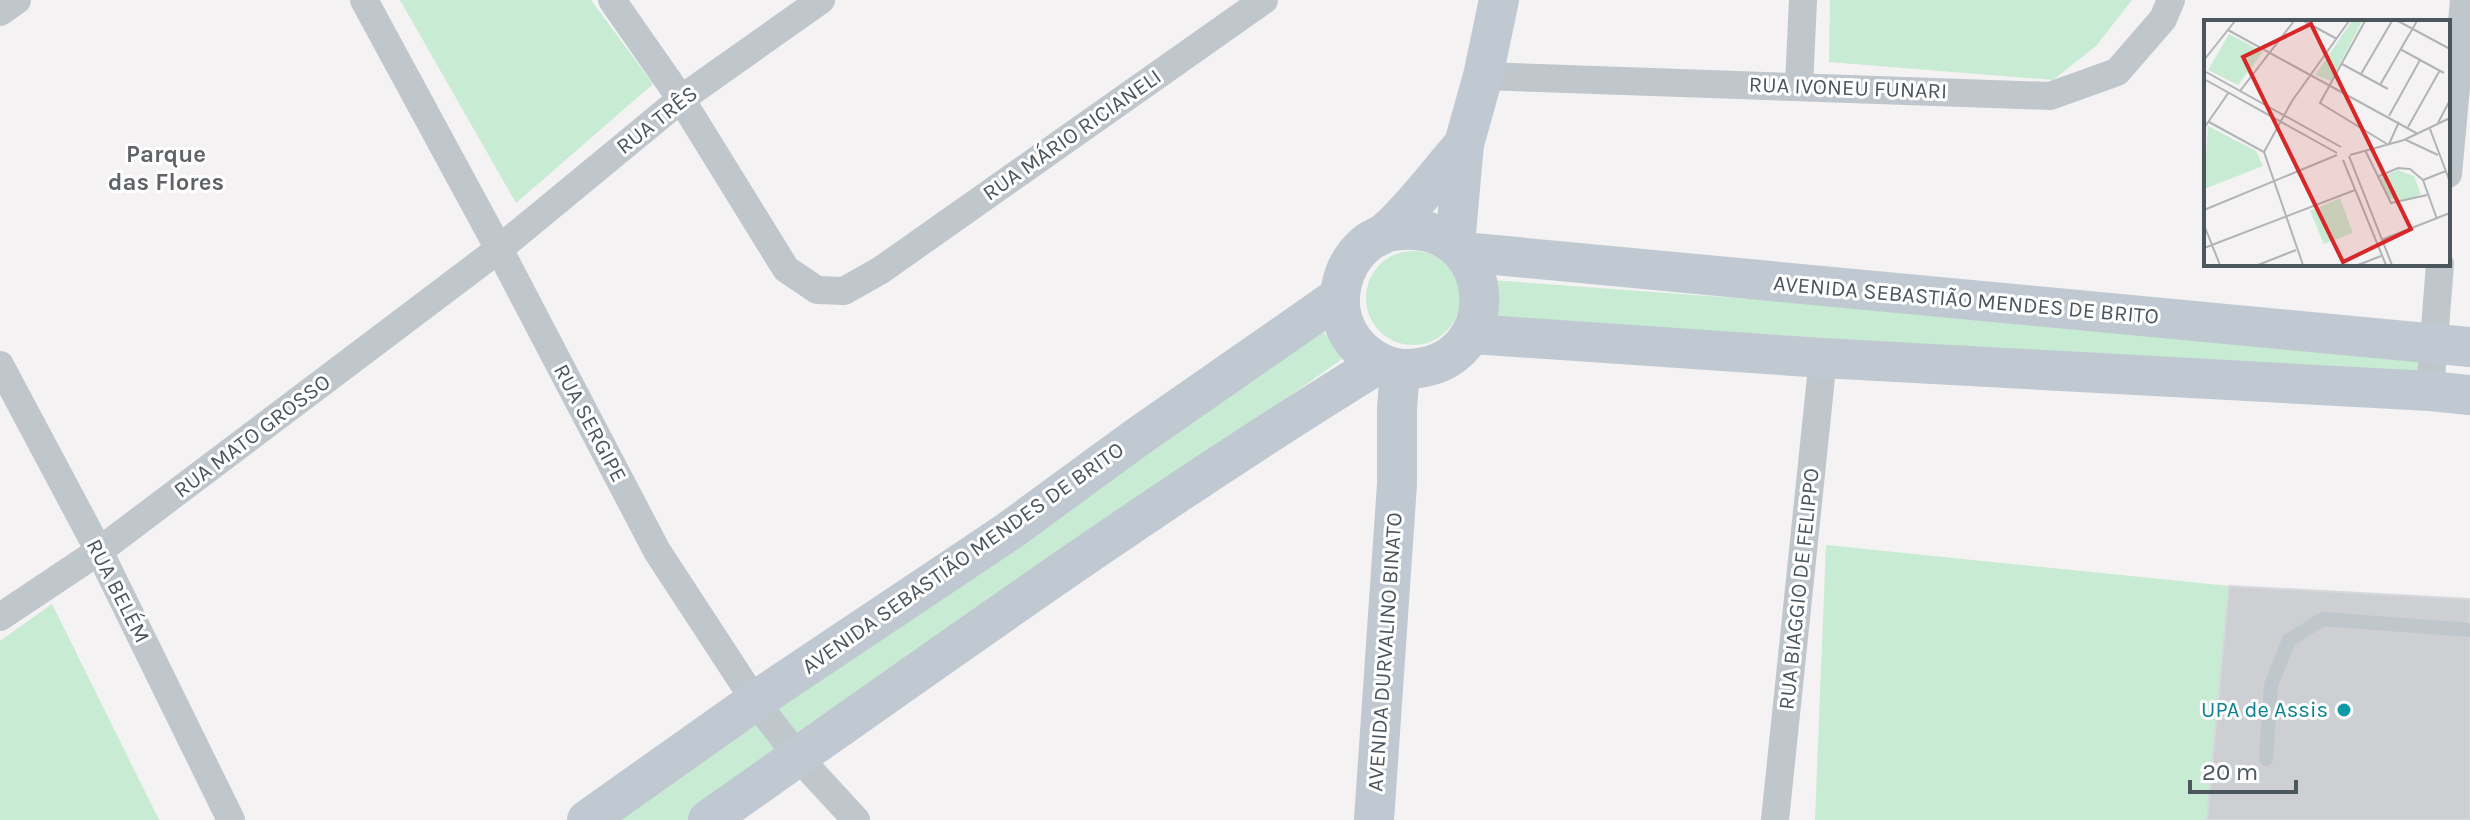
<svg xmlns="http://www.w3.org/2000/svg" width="2470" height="820" font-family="Karla,sans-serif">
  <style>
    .green { fill: #c7ebd3 }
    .building { fill: #cdcfd3; stroke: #d7d8dc; stroke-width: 2 }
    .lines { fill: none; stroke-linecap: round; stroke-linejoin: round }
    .service { stroke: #bfc6cc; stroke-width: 14 }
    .minor { stroke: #bfc6cc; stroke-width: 28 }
    .secondary { stroke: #c0c9d1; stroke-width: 40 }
    .culture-dot { fill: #0f9aa8; stroke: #fff; stroke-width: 3 }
    .labels { text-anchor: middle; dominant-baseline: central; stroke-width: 6; stroke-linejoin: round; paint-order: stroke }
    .street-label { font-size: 22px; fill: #4c565d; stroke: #fff }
    .culture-label { font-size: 22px; fill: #0d838f; stroke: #fff; text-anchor: end }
    .neighbourhood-label { font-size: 24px; font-weight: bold; fill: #5f6266; stroke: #fff }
    .inset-road { fill: none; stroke: #b1b4b6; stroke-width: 2 }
    .view { fill: #d62828; fill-opacity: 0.15; stroke: #d62828; stroke-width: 4 }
    .inset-edge { fill: none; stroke: #4c565d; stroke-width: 4 }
  </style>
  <rect width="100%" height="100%" fill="#f4f2f2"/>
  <g class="green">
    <polygon points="400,0 591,0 653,84 516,203"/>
    <polygon points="1830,0 2132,0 2096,46 2053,80 1829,62"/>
    <circle cx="1413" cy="298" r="47"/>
    <polygon points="1491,280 2426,349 2420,378 1486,318"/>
    <polygon points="1319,325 1342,359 691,820 614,820"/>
    <polygon points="1826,545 2229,586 2207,820 1815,820"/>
    <polygon points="52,604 159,820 0,820 0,641"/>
  </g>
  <polygon class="building" points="2229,586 2470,599 2470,820 2207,820"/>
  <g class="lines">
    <polyline class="service" points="2266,759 2271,685 2289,640 2323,619 2470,630"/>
    <g class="minor">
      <polyline points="364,0 499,249 657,551 755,701 798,757 856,820"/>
      <polyline points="612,0 681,99 786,269 817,290 844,291 881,270 1264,0"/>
      <polyline points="0,12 17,0"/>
      <polyline points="1483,76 2050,96 2117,72 2163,19 2171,0"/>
      <polyline points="1799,86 1803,0"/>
      <polyline points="2448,174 2464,0"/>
      <polyline points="0,365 99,551 231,820"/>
      <polyline points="2430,391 2440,264"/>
      <polyline points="0,617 99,551 499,249 681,99 821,0"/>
      <polyline points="1775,820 1823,358"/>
    </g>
    <g class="secondary">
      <path d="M 1387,232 C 1499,209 1514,368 1405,369 C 1384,369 1361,354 1350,336 C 1331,306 1340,265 1367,243 C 1373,238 1382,236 1388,230 C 1415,206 1440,171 1464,144"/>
      <polyline points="1455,244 1464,144 1483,76 1499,0"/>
      <polyline points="1463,252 2470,347"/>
      <polyline points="1472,334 1823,358 2430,391 2470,395"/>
      <polyline points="587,820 755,701 1009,531 1139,436 1340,296"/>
      <path d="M 708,820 C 930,664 1149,505 1380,363"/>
      <polyline points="1374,820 1397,484 1397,409 1400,369"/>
    </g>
  </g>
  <circle class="culture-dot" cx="2344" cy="710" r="8"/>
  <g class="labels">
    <g class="street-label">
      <text transform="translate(1848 88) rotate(2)">RUA IVONEU FUNARI</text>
      <text transform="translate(657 120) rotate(-38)">RUA TRÊS</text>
      <text transform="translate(1072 135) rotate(-35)">RUA MÁRIO RICIANELI</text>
      <text transform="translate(1966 300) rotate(5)">AVENIDA SEBASTIÃO MENDES DE BRITO</text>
      <text transform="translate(590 423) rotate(62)">RUA SERGIPE</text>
      <text transform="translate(252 436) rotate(-37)">RUA MATO GROSSO</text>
      <text transform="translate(963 558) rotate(-35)">AVENIDA SEBASTIÃO MENDES DE BRITO</text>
      <text transform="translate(1799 589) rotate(-84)">RUA BIAGGIO DE FELIPPO</text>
      <text transform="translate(118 591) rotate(63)">RUA BELÉM</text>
      <text transform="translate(1385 652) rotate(-86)">AVENIDA DURVALINO BINATO</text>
    </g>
    <g class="culture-label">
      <text x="2328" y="710">UPA de Assis</text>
    </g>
    <g class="neighbourhood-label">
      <text x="166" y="154">Parque<tspan x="166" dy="28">das Flores</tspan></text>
    </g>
  </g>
  <g transform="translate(2204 20)">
    <rect width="246" height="246" fill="#f4f2f2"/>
    <path d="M 148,1 L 158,1 L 127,61 L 111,55 ZM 25,14 L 59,32 L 34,65 L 4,50 ZM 4,106 L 52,131 L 59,146 L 0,169 ZM 194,150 L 210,156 L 217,174 L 200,181 L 184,178 L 176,158 ZM 136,178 L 149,213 L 120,224 L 106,191 Z" fill="#c7ebd3"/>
    <path class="inset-road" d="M 100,1 L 133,19M 161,1 L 116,83 L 183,124M 194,1 L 246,29M 24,10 L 214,114M 196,29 L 240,53M 0,40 L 31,1M 138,44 L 184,69M 2,52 L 137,127M 157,54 L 188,1M 0,59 L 133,133M 176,65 L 213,1M 36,71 L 90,1M 185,96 L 216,40M 5,102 L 60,132 L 99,245M 234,103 L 246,80M 204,107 L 236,50M 0,108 L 25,72M 226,109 L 246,162M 202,120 L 234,135M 185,124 L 195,102M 161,130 L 187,183 L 223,175M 60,132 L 88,81 L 145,1M 146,135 L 200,120 L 246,98M 145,136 L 188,245M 139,140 L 182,245M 173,157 L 194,148 L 206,149 L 219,160 L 233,199M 219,160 L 242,151M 0,190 L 133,135M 0,205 L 16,245M 177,220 L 246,193M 0,228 L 151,170M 54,245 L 92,230M 154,245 L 177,236"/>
    <path class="view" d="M 107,4 L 207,209 L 139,242 L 39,37 Z"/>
    <rect width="246" height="246" class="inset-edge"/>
  </g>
  <path d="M2190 780v12h106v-12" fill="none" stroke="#4c565d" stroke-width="4"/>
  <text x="2202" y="780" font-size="24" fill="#4c565d" stroke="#ffffff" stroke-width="6" paint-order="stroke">20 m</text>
</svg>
